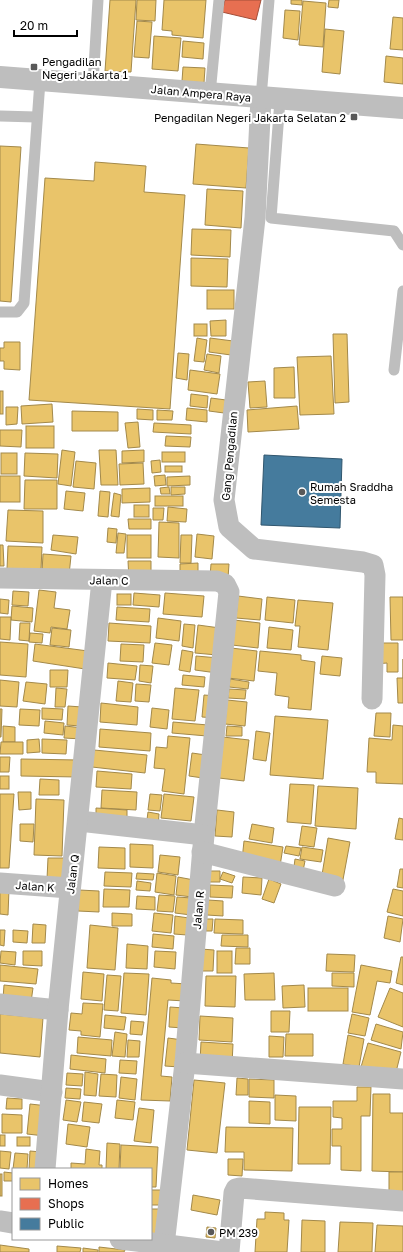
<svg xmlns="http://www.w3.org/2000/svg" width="403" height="1252" font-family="'Golos Text',sans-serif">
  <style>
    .homes { fill: #e9c46a; stroke: #a3894a }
    .shops { fill: #e76f51; stroke: #a24e39 }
    .public { fill: #457b9d; stroke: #30566e }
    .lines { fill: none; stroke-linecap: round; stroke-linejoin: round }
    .service { stroke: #bebebe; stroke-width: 11 }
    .minor { stroke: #bebebe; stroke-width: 21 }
    .tertiary { stroke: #bebebe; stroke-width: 22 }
    .poi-dot { fill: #595959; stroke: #fff; stroke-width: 1.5 }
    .labels { text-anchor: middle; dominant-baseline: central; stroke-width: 4; stroke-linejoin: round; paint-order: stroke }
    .poi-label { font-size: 11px; fill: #000; stroke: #fff; text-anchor: start }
    .street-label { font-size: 11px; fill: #000; stroke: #fff }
  </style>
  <rect width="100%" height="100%" fill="#fff"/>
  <g class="homes">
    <polygon points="110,0 136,0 131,72 105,71"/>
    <polygon points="137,0 156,0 155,21 136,20"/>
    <polygon points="164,0 206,0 203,38 172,35 172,31 162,30"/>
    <polygon points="291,0 302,0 302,5 291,4"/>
    <polygon points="329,0 339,0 338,8 328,7"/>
    <polygon points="303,1 326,3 323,47 299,45"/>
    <polygon points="285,10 300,11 298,40 283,38"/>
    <polygon points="393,17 403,18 403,50 390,49"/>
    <polygon points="137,21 152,22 149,58 134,57"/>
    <polygon points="325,29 344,31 340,74 322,72"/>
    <polygon points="154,36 181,38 178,71 152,69"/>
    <polygon points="183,41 204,43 203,59 182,57"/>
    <polygon points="386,56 403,58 403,84 384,82"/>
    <polygon points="183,67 205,68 204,83 182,81"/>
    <polygon points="196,144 249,148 246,188 193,184"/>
    <polygon points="0,146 21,147 11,302 0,301"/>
    <polygon points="95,162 146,166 144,192 185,195 170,409 29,400 45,178 94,181"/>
    <polygon points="207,189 243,191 241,228 205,225"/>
    <polygon points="192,229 231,230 230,257 191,255"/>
    <polygon points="191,258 228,259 227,287 191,286"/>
    <rect x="207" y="290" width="27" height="19"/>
    <polygon points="226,320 226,336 211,336 210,321"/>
    <rect x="194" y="324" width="13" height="12"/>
    <polygon points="333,334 347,334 349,402 335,403"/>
    <polygon points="197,338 207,340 204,362 194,361"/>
    <polygon points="210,338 233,341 231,355 209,352"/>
    <polygon points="4,342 20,342 20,370 4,369 4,361 0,361 0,348 4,348"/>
    <polygon points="178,353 189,354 187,380 176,378"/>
    <polygon points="207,354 221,356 219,373 204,370"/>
    <polygon points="331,356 334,414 300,415 297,357"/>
    <polygon points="294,367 295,398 274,398 274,368"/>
    <polygon points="190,370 220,374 217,394 188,390"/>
    <polygon points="265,381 267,407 250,408 248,382"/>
    <rect x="0" y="391" width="3" height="23"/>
    <polygon points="191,394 208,396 207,408 190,406"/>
    <polygon points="211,398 226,400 224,413 209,411"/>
    <polygon points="52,404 53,422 22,424 21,406"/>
    <polygon points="297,406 299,429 248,432 247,410"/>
    <polygon points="6,407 18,407 17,424 6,425"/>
    <polygon points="187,408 207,410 207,422 186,420"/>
    <polygon points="137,409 153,410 153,420 137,419"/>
    <polygon points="157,410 173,411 172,420 157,420"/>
    <polygon points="72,411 118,412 118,431 72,431"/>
    <polygon points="138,422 140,447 128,448 125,423"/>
    <polygon points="154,423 191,425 191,434 153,432"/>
    <rect x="26" y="426" width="28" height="22"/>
    <polygon points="0,430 22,430 21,447 0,446"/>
    <polygon points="166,436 191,437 190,447 165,446"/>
    <polygon points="62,450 75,452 71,486 58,484"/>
    <polygon points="99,450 116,450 118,485 101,485"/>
    <polygon points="144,450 144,462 122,463 122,451"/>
    <rect x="162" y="452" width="23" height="10"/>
    <rect x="1" y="453" width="16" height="21"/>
    <polygon points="25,453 58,454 57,478 24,476"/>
    <polygon points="160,460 161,472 152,473 151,461"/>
    <polygon points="76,461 96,463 94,489 73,487"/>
    <polygon points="143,463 144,484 120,485 119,464"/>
    <rect x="165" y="466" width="17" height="6"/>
    <polygon points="165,475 166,485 155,486 154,476"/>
    <rect x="0" y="476" width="20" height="26"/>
    <polygon points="190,476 190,485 167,486 167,477"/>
    <polygon points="25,480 57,480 57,509 24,509"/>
    <polygon points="169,487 170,494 161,494 160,488"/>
    <polygon points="171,487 185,487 185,494 171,495"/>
    <polygon points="150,488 150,502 122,503 122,489"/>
    <polygon points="66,491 85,493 83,511 64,509"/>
    <polygon points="100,491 110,492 108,517 98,516"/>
    <polygon points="114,493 121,495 119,517 111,516"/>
    <rect x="155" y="496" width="28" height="10"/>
    <rect x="134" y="505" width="15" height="12"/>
    <polygon points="168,507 187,509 186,522 167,521"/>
    <polygon points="153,508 164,508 163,520 153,520"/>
    <polygon points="8,510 43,511 43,543 6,541"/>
    <polygon points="128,519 151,519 151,529 129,529"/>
    <polygon points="159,522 179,523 179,558 158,557"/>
    <polygon points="108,528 117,529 116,543 107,542"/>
    <polygon points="118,533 126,534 124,553 116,553"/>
    <polygon points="197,534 214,536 212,559 195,557"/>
    <polygon points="53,535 78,537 76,554 51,550"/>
    <rect x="127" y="535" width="24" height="23"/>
    <polygon points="181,535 192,535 191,563 180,563"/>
    <polygon points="0,545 3,545 4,566 0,566"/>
    <polygon points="8,546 42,547 41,570 7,569"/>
    <polygon points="43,554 71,556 69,575 42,572"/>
    <polygon points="128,561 151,561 151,580 129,580"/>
    <polygon points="198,563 198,580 180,580 180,564"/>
    <polygon points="211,564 229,564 228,578 210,577"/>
    <polygon points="39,590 56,592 54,608 70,610 67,629 51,627 50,633 34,631"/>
    <polygon points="13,591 29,592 28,606 12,605"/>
    <polygon points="134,593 160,595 159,607 133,605"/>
    <polygon points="165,593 204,596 202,617 163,614"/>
    <rect x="117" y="594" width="14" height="11"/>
    <polygon points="238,596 262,599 260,620 236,618"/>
    <polygon points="267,597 295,600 293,623 265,620"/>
    <polygon points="390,597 403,597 403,640 391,640"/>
    <polygon points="0,599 9,600 8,614 0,613"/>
    <polygon points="298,600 333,603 328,650 298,647 300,626 295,626"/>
    <polygon points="12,606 33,608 32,622 11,620"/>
    <polygon points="117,607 150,609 149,622 116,620"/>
    <polygon points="0,617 11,617 10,640 0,639"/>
    <polygon points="158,618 181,621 179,641 156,638"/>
    <polygon points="234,620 260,623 258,648 232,645"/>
    <polygon points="20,623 30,623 29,641 19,640"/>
    <polygon points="109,623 151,626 150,643 108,641"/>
    <polygon points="184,624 195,625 193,648 182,646"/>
    <polygon points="198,625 220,628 217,655 195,653"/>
    <polygon points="269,627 293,630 291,650 267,648"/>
    <polygon points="52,628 71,630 69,647 50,645"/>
    <polygon points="30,633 43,634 42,643 29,642"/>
    <polygon points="0,642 28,644 26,677 0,675"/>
    <polygon points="155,643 172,645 169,665 152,663"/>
    <polygon points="375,643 398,643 398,672 387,672 387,663 375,664"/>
    <polygon points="35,644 88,651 85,669 33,661"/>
    <polygon points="121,644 144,645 143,662 120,661"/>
    <polygon points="231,648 257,651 254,681 228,678"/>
    <polygon points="182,650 193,652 190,672 179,670"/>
    <polygon points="260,651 301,655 301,660 315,662 311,710 288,708 289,697 275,695 277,673 258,671"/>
    <polygon points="196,656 219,658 217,673 195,670"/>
    <polygon points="322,656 342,658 340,676 320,674"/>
    <polygon points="403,659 403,703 398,703 397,678 403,678"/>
    <polygon points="108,663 137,666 135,680 107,678"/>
    <polygon points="140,665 153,666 151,683 139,681"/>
    <polygon points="50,670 68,670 67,687 50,687"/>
    <polygon points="183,675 205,677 204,687 182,685"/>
    <polygon points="230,679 249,682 248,689 229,687"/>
    <polygon points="0,680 19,682 17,707 0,706"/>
    <polygon points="118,681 133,683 131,702 116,701"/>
    <polygon points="26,682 47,684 45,704 23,701"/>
    <polygon points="136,684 151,685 149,702 135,701"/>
    <polygon points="56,688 67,689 65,707 55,707"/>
    <polygon points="175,688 199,690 195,721 172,719"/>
    <polygon points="229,689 246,690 245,699 228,698"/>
    <polygon points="204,695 217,696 215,718 202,717"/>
    <polygon points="227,700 247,702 245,726 225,724"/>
    <polygon points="101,703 138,707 137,725 100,722"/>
    <polygon points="68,706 82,707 80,726 67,725"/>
    <polygon points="42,708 63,709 62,720 42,719"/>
    <polygon points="152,708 169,710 167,729 150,727"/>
    <polygon points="0,709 2,709 1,737 0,737"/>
    <polygon points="20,709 40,710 39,726 19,725"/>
    <polygon points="376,713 391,713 390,737 374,736"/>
    <polygon points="275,716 328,720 323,779 270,775"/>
    <polygon points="45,721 64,723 63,735 44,733"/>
    <polygon points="173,722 208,725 207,736 172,733"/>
    <polygon points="393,725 403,726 403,784 376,783 376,772 367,772 369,738 392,740"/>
    <polygon points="3,726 15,727 15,742 3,742"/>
    <polygon points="65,726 83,728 82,739 64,738"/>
    <polygon points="227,726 242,727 242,736 226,736"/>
    <polygon points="100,729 151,733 150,751 99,747"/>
    <polygon points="256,731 270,733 266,761 253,759"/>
    <polygon points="168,736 190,738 184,794 162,791 165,769 154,768 156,747 167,748"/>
    <polygon points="223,737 249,740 244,781 219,778"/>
    <polygon points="39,739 40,752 27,753 27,740"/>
    <polygon points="42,739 67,740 66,754 42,753"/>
    <polygon points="1,742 23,742 23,754 0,754"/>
    <polygon points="94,750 147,755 145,773 92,767"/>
    <polygon points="192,753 206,755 203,778 189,776"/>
    <polygon points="0,757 10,757 9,772 0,772"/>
    <polygon points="21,759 78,760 78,777 21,776"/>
    <polygon points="97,771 132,774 131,789 96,787"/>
    <rect x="0" y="776" width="9" height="13"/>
    <polygon points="40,779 59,780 59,795 39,795"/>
    <polygon points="290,784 314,785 311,824 287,822"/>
    <polygon points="318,786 358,788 356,829 315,826"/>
    <polygon points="102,790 137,792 136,810 101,808"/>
    <polygon points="18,792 31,792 31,809 19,810"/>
    <polygon points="0,794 14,794 9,868 0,868"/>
    <polygon points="150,794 162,795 160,811 148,810"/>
    <polygon points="164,794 194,797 191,821 161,818"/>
    <polygon points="36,799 64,800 62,856 34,855"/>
    <polygon points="96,808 127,810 127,824 96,823"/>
    <polygon points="217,810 234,812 232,837 215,836"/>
    <polygon points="148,812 159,814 158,828 146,827"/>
    <polygon points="399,818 403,819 403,840 395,839"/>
    <polygon points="20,824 34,824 33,842 20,841"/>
    <polygon points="252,824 274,828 272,843 249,839"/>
    <polygon points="302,826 317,828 314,847 299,845"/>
    <polygon points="328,838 350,842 342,885 321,881"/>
    <polygon points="244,841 283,847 280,866 242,860"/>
    <polygon points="130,844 153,845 153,868 130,867"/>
    <polygon points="286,846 301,848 299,856 284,853"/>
    <polygon points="99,847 125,848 125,869 98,868"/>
    <polygon points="302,847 323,850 321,862 300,859"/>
    <polygon points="160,855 180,857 178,875 158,872"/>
    <polygon points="48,858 68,858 68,879 47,879"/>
    <polygon points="295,859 305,861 302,876 293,874"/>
    <polygon points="400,869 403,869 403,888 397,887"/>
    <polygon points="210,871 220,871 220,882 209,882"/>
    <polygon points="105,872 132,873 131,887 104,886"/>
    <polygon points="223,872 235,876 232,883 220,879"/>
    <polygon points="137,873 154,874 153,880 136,879"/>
    <polygon points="157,873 176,876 174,895 155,892"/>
    <polygon points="178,877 194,880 192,897 176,895"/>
    <polygon points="243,877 262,878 261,895 242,893"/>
    <polygon points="269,879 281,884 274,903 262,899"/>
    <polygon points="137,881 151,883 150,891 136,890"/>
    <polygon points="210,885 233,886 232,898 210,897"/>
    <polygon points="0,888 9,889 8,915 0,914"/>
    <polygon points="104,889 130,890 129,907 103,907"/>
    <polygon points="393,889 403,891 403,916 387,912"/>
    <polygon points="79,890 99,891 99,912 78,911"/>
    <polygon points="159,895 175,896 173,912 157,911"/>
    <polygon points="137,896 155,897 155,910 136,909"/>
    <polygon points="177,897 192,898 191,915 175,913"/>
    <polygon points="208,900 223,901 223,916 207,915"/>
    <polygon points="112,913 132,914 132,926 112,926"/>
    <polygon points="154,913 173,915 171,933 152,931"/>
    <polygon points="175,916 189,918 187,935 174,934"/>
    <polygon points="388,916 403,919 400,942 384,938"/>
    <polygon points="206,919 213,919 212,931 206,931"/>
    <polygon points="215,919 243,920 243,934 214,933"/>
    <polygon points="33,924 46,925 45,943 32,943"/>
    <polygon points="90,925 118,928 115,970 87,968"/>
    <polygon points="0,930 5,930 4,946 0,945"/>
    <polygon points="13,930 28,931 27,943 13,942"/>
    <polygon points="153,934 174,936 173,949 152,947"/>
    <polygon points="222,935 248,935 248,947 221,946"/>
    <polygon points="127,944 148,946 147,969 126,968"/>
    <polygon points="236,948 250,948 250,964 235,964"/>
    <polygon points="201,949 214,950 213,971 201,971"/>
    <polygon points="1,951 16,952 15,965 0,963"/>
    <polygon points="23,951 42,951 42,966 23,965"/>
    <polygon points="155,951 176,952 175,969 154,967"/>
    <rect x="217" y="951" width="15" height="22"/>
    <polygon points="327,954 355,955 354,972 326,971"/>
    <polygon points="401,957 403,957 403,985 396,983"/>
    <polygon points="0,965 38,969 36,984 0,981"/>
    <polygon points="361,965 392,971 390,983 377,981 370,1015 352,1012"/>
    <polygon points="83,972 104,974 102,1001 81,999"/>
    <polygon points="124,973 149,974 146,1015 121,1013"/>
    <polygon points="274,973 275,1000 245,1000 244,974"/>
    <polygon points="332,973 354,973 354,987 332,986"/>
    <polygon points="107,975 121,976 118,1011 104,1010"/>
    <polygon points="206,976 236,976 235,1007 205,1006"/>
    <polygon points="152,978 171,980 171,983 187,984 185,1001 168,1000 161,1076 172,1077 170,1101 141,1100"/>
    <polygon points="4,985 33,988 31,1002 3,999"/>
    <polygon points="304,985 305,1007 283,1008 282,986"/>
    <rect x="308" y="988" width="40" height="23"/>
    <polygon points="390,988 403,993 403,1027 378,1017"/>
    <polygon points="83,1003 103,1004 100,1037 81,1035 81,1031 69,1030 71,1013 82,1014"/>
    <polygon points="170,1007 184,1008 183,1028 169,1027"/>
    <polygon points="271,1011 290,1011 289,1032 271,1032"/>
    <polygon points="0,1014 43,1018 40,1057 0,1053"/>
    <polygon points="352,1014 369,1018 365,1036 348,1033"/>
    <polygon points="105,1015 126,1017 124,1030 104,1028"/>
    <polygon points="200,1016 233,1018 232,1042 199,1040"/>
    <polygon points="131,1021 144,1022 142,1035 130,1034"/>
    <polygon points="376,1024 403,1032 401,1049 371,1040"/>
    <polygon points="115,1032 127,1034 125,1057 112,1056"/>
    <polygon points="286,1034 313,1034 313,1056 285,1056"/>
    <polygon points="348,1035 364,1039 359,1067 343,1064"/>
    <polygon points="269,1036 284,1037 283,1057 269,1057"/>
    <polygon points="78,1037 112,1040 111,1056 77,1053"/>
    <polygon points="168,1038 183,1040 179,1067 165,1066"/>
    <polygon points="128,1040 140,1041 139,1057 127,1057"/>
    <polygon points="201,1042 233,1044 232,1064 200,1062"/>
    <polygon points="368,1043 401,1052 395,1076 361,1067"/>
    <polygon points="71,1055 106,1059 105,1073 70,1069"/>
    <polygon points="120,1060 137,1061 136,1074 119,1073"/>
    <polygon points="85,1072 98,1074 96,1096 84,1095"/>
    <polygon points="67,1073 83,1074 82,1086 66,1085"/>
    <polygon points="101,1074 117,1075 116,1097 99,1096"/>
    <polygon points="121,1077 137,1079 135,1100 119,1098"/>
    <polygon points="237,1078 248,1079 248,1095 236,1095"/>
    <polygon points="249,1079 274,1080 274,1098 249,1097"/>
    <polygon points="194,1080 225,1083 217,1153 187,1150"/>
    <polygon points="357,1087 371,1087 370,1116 361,1116 361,1171 341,1170 341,1146 332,1146 332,1129 342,1129 342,1118 333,1117 333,1101 357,1101"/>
    <polygon points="66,1088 81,1089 80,1099 65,1098"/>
    <polygon points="373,1094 390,1094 390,1113 403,1113 403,1172 372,1171"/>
    <polygon points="275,1095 296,1096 296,1121 275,1120"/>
    <polygon points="7,1098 22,1099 22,1109 6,1109"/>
    <polygon points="66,1100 81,1102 77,1122 63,1120"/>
    <polygon points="117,1100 135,1102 133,1120 115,1118"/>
    <polygon points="249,1101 270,1102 270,1124 249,1123"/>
    <polygon points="84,1102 102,1104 99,1123 82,1121"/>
    <polygon points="30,1104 48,1106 45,1136 27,1134"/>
    <polygon points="299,1107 331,1107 330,1164 298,1164"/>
    <polygon points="139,1108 154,1110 151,1143 134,1141"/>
    <polygon points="2,1114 22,1115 22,1133 2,1133"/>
    <polygon points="68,1124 90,1127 87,1147 66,1144"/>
    <polygon points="226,1127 293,1128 292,1171 244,1170 244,1152 225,1152"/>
    <rect x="0" y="1135" width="5" height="11"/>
    <rect x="17" y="1137" width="13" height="9"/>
    <polygon points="107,1143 120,1144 119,1169 106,1169"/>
    <polygon points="121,1145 158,1147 156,1187 151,1187 151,1169 120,1169"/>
    <polygon points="86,1149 100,1151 99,1165 102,1165 102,1169 71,1169 71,1163 85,1164"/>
    <polygon points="0,1151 11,1152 9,1169 0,1168"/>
    <polygon points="30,1151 41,1152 39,1169 29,1169"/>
    <polygon points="15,1153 28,1154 27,1169 13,1169"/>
    <polygon points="228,1159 243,1159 242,1176 228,1175"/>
    <polygon points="4,1172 13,1173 13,1181 4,1181"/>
    <rect x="389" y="1172" width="14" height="26"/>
    <rect x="0" y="1174" width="2" height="22"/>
    <rect x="151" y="1190" width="11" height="15"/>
    <polygon points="193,1195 220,1200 217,1215 191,1210"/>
    <polygon points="151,1209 162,1209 161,1235 151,1235"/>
    <polygon points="265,1212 284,1213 284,1220 289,1220 287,1252 255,1252 257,1219 265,1219"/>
    <polygon points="302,1220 325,1221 325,1252 301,1252"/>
    <polygon points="340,1222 373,1223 372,1252 338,1252"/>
    <polygon points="377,1225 403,1226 403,1252 375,1252"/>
    <polygon points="207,1227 216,1228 215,1238 206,1237"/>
    <polygon points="0,1245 29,1249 29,1252 0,1252"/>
    <polygon points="57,1246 81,1248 80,1252 57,1252"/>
    <polygon points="99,1247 125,1250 124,1252 99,1252"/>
    <polygon points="83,1248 98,1250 98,1252 83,1252"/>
  </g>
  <polygon class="shops" points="225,0 261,0 256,20 222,12"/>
  <polygon class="public" points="264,455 342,459 340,528 261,525"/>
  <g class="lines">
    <g class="service">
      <polyline points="93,84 98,0"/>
      <polyline points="210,94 219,0"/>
      <polyline points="261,98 269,0"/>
      <polyline points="280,100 271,218 394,231 403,245"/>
      <polyline points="0,116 36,117"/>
      <polyline points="0,312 17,312 24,303 40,81"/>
      <polyline points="394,370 403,291"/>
    </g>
    <g class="minor">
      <polyline points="261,98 255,218 224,500 229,527 254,549 363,562 373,565 375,575 372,699"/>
      <polyline points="0,578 217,581 225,584 229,592 204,835 185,1063 164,1245"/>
      <polyline points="79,821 204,835"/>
      <polyline points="202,852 335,886"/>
      <polyline points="0,883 70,888"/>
      <polyline points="0,1004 58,1010"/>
      <polyline points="185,1063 403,1079"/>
      <polyline points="0,1085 52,1092"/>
      <polyline points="45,1169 58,1010 102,580"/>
      <polyline points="0,1221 13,1223"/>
      <polyline points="120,1239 223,1252"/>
      <polyline points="229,1252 234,1193 236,1189 240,1188 403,1201"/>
    </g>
    <polyline class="tertiary" points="0,77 403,108"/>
  </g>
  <g class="poi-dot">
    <rect x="30" y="63" width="8" height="8" rx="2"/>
    <rect x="350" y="113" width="8" height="8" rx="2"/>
    <circle cx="302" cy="492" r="4"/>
    <circle cx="211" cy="1232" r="4"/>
  </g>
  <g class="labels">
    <g class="poi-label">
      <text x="42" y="61">Pengadilan<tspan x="42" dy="13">Negeri Jakarta 1</tspan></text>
      <text x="346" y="117" text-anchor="end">Pengadilan Negeri Jakarta Selatan 2</text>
      <text x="310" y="486">Rumah Sraddha<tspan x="310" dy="13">Semesta</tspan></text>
      <text x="219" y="1232">PM 239</text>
    </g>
    <g class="street-label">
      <text transform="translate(201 93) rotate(5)">Jalan Ampera Raya</text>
      <text transform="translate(229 456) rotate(-85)">Gang Pengadilan</text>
      <text transform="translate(109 580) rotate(1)">Jalan C</text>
      <text transform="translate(72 874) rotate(-83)">Jalan Q</text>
      <text transform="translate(35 886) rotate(4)">Jalan K</text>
      <text transform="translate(198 910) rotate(-85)">Jalan R</text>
    </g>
  </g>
  <rect x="12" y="1168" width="140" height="72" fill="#ffffff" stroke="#999999"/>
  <rect x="20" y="1178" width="20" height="12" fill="#e9c46a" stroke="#999999"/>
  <text x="48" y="1188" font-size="12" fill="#000000">Homes</text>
  <rect x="20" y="1198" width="20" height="12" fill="#e76f51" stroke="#999999"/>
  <text x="48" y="1208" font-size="12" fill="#000000">Shops</text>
  <rect x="20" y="1218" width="20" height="12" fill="#457b9d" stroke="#999999"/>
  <text x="48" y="1228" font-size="12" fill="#000000">Public</text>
  <path d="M14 30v6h63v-6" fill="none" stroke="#000000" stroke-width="2"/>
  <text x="20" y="30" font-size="12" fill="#000000" stroke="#ffffff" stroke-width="3" paint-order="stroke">20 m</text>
</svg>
